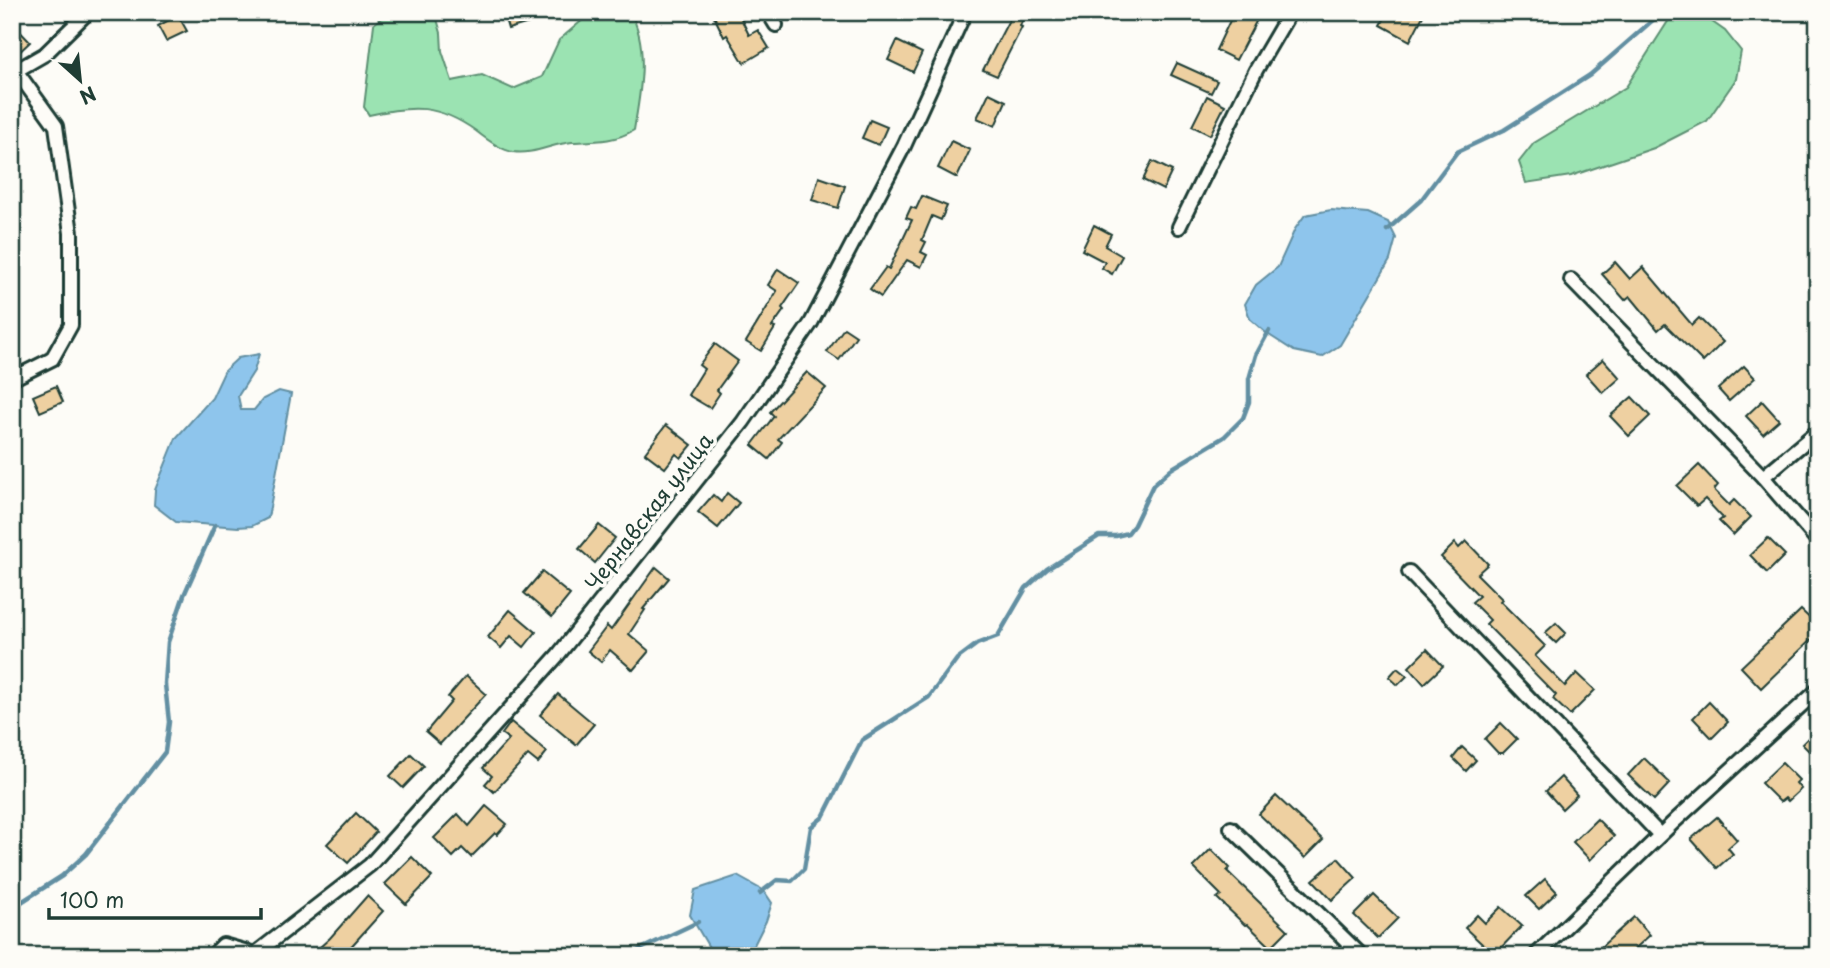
<svg xmlns="http://www.w3.org/2000/svg" width="1830" height="968" font-family="'Playpen Sans',sans-serif">
  <style>
    .green { fill: #9be3b2; stroke: #5d9073; stroke-width: 2 }
    .water { fill: #8ec5ec; stroke: #628fa2; stroke-width: 2 }
    .lines { fill: none; stroke-linecap: round; stroke-linejoin: round }
    .stream { stroke: #628fa2; stroke-width: 4.5 }
    .building { fill: #eed0a1; stroke: #1f3d34; stroke-width: 2 }
    .minor-casing { stroke: #1f3d34; stroke-width: 18 }
    .minor { stroke: #fdfcf7; stroke-width: 12 }
    .labels { text-anchor: middle; dominant-baseline: central; stroke-width: 7; stroke-linejoin: round; paint-order: stroke }
    .street-label { font-size: 21px; fill: #1f3d34; stroke: #fdfcf7 }
  </style>
  <rect width="100%" height="100%" fill="#fdfcf7"/>
  <filter id="ink" filterUnits="userSpaceOnUse"><feTurbulence type="fractalNoise" baseFrequency=".0143" numOctaves="2"/><feDisplacementMap in="SourceGraphic" scale="14" xChannelSelector="R" yChannelSelector="G"/><feConvolveMatrix kernelMatrix="1 2 1 2 8 2 1 2 1" color-interpolation-filters="sRGB"/></filter>
  <g filter="url(#ink)">
    <g class="green">
      <path d="M 388,12 L 435,12 L 441,33 L 442,51 L 452,81 L 482,75 L 513,89 L 542,77 L 559,40 L 592,12 L 630,12 C 650,46 640,94 634,130 C 615,142 593,141 572,142 C 551,144 534,155 513,152 C 501,150 486,139 476,131 C 438,104 413,105 369,115 L 364,107 L 374,24 Z"/>
      <polygon points="1674,12 1706,12 1708,19 1725,31 1741,51 1736,79 1707,121 1654,148 1571,176 1526,183 1519,162 1534,143 1626,87"/>
    </g>
    <g class="water">
      <polygon points="1331,210 1368,213 1388,222 1396,238 1390,260 1340,345 1322,357 1294,351 1266,333 1250,319 1245,304 1256,285 1278,267 1295,229 1305,215"/>
      <polygon points="259,354 254,371 238,396 241,410 254,410 263,399 279,391 291,394 268,518 252,526 238,527 176,522 154,505 155,490 176,438 212,398 225,370 238,358"/>
      <polygon points="737,876 764,891 772,903 766,921 749,955 714,956 690,915 695,890"/>
    </g>
    <g class="lines">
      <g class="stream">
        <polyline points="1387,230 1421,200 1457,152 1504,130 1590,75 1662,12"/>
        <polyline points="760,893 777,880 792,881 804,869 811,827 823,817 862,740 929,697 957,659 977,644 998,636 1026,588 1047,569 1099,536 1116,536 1128,533 1134,525 1153,485 1171,469 1224,437 1243,418 1249,402 1249,379 1256,355 1269,331"/>
        <polyline points="12,908 62,876 86,854 165,752 169,722 165,684 168,642 184,595 215,525"/>
        <polyline points="626,956 698,922"/>
      </g>
    </g>
    <g class="building">
      <polygon points="503,12 527,12 529,23 508,29"/>
      <polygon points="712,12 738,12 749,35 758,30 769,48 744,63 727,35 724,37"/>
      <polygon points="1013,12 1026,12 1020,26 1022,27 997,76 983,70"/>
      <polygon points="1234,12 1261,12 1236,60 1216,50"/>
      <polygon points="1388,12 1425,12 1410,41 1381,25"/>
      <polygon points="178,15 187,31 166,41 158,26"/>
      <polygon points="12,23 30,42 14,57 12,56"/>
      <polygon points="897,41 922,53 913,72 888,60"/>
      <polygon points="1177,63 1217,81 1211,93 1171,75"/>
      <polygon points="989,93 1006,101 995,126 977,118"/>
      <polygon points="1207,96 1225,105 1210,135 1192,126"/>
      <polygon points="870,120 887,127 879,145 862,138"/>
      <polygon points="951,141 970,150 957,178 938,168"/>
      <polygon points="1152,161 1172,171 1163,190 1143,180"/>
      <polygon points="819,177 845,186 838,208 812,200"/>
      <polygon points="922,196 947,206 941,220 932,216 922,240 926,242 921,252 927,255 921,267 907,260 881,297 870,289 886,267 889,269 912,220 906,218 911,207 916,209"/>
      <polygon points="1094,225 1111,234 1105,246 1122,256 1112,274 1102,268 1105,262 1082,250"/>
      <polygon points="1615,262 1630,279 1643,267 1692,325 1699,318 1723,342 1703,362 1665,324 1658,330 1630,296 1625,300 1602,274"/>
      <polygon points="778,269 799,283 782,308 784,310 772,327 775,328 761,351 746,342 777,291 768,285"/>
      <polygon points="844,328 856,336 839,360 827,352"/>
      <polygon points="715,344 738,361 717,390 720,393 710,408 688,395 704,369 699,365"/>
      <polygon points="1603,359 1620,378 1603,393 1586,374"/>
      <polygon points="1744,366 1755,378 1729,401 1718,389"/>
      <polygon points="807,372 826,388 778,439 782,442 769,459 752,445 774,416 770,412"/>
      <polygon points="56,386 63,402 40,412 33,396"/>
      <polygon points="1632,397 1650,416 1629,436 1610,416"/>
      <polygon points="1762,401 1779,420 1763,434 1746,416"/>
      <polygon points="666,425 692,445 681,458 676,454 665,468 645,453"/>
      <polygon points="1699,465 1718,485 1714,490 1729,505 1734,500 1751,517 1733,535 1719,521 1723,518 1705,499 1697,506 1677,486"/>
      <polygon points="727,493 739,503 718,528 698,512 713,495 721,502"/>
      <polygon points="599,525 615,538 595,563 579,549"/>
      <polygon points="1768,538 1785,555 1767,573 1750,555"/>
      <polygon points="1466,541 1488,564 1477,574 1502,599 1500,601 1545,646 1535,656 1565,686 1577,673 1595,690 1570,715 1553,699 1556,695 1486,624 1490,620 1472,602 1479,596 1441,557 1455,543 1459,548"/>
      <polygon points="656,567 669,578 643,609 645,610 629,634 649,651 633,670 610,650 601,662 588,651 607,626 611,630"/>
      <polygon points="542,572 570,595 552,617 524,593"/>
      <polygon points="510,610 536,632 524,647 511,636 501,648 488,637"/>
      <polygon points="1801,610 1818,626 1818,633 1761,688 1741,667"/>
      <polygon points="1556,623 1566,633 1556,643 1545,633"/>
      <polygon points="1427,649 1443,666 1424,684 1409,667"/>
      <polygon points="1397,668 1407,676 1398,685 1389,677"/>
      <polygon points="466,676 486,694 440,744 426,732 452,701 448,697"/>
      <polygon points="558,694 594,724 576,745 540,715"/>
      <polygon points="1709,702 1728,722 1712,738 1693,718"/>
      <polygon points="511,722 547,752 538,763 528,755 494,792 485,784 492,776 483,768 509,739 502,734"/>
      <polygon points="1501,723 1517,739 1503,753 1498,753 1485,739"/>
      <polygon points="1818,728 1818,760 1802,744"/>
      <polygon points="1462,747 1476,760 1466,771 1453,758"/>
      <polygon points="411,754 424,766 403,788 390,776"/>
      <polygon points="1644,758 1670,783 1654,800 1628,775"/>
      <polygon points="1782,763 1799,780 1796,783 1801,789 1788,801 1785,798 1780,802 1761,783"/>
      <polygon points="1561,777 1577,795 1562,809 1546,791"/>
      <polygon points="1276,796 1323,840 1305,858 1259,814"/>
      <polygon points="486,806 507,824 497,835 495,833 471,857 462,848 453,857 434,838 458,814 469,826"/>
      <polygon points="356,813 376,832 348,863 327,844"/>
      <polygon points="1717,817 1737,840 1728,848 1733,854 1717,868 1691,839"/>
      <polygon points="1597,819 1614,836 1590,860 1573,842"/>
      <polygon points="1211,849 1230,868 1227,871 1288,930 1271,947 1247,924 1245,925 1217,898 1221,895 1193,867"/>
      <polygon points="412,857 432,877 406,904 385,884"/>
      <polygon points="1338,858 1356,878 1332,900 1313,880"/>
      <polygon points="1545,879 1557,892 1539,909 1526,896"/>
      <polygon points="1374,895 1398,918 1378,938 1354,915"/>
      <polygon points="367,896 383,911 347,951 342,956 310,956 330,938"/>
      <polygon points="1501,907 1522,926 1494,955 1465,928 1477,915 1485,923"/>
      <polygon points="1634,917 1650,935 1627,956 1591,956"/>
    </g>
    <g class="lines">
      <defs>
        <g id="minor">
          <polyline points="768,12 776,25"/>
          <polyline points="12,65 56,126 71,233 71,325 52,359 12,379"/>
          <polyline points="12,73 45,54 88,12"/>
          <polyline points="1179,227 1256,70 1290,12"/>
          <polyline points="1571,280 1763,477"/>
          <polyline points="1818,431 1763,477 1818,541"/>
          <polyline points="1409,572 1660,835"/>
          <polyline points="1231,828 1362,956"/>
          <polyline points="212,956 223,945 255,954 370,865 558,655 743,422 811,323 904,146 965,12"/>
          <polyline points="1535,956 1676,820 1818,690"/>
        </g>
      </defs>
      <use href="#minor" class="minor-casing"/>
      <use href="#minor" class="minor"/>
    </g>
  </g>
  <g class="labels">
    <g class="street-label">
      <text transform="translate(648 511) rotate(-52)">Чернавская улица</text>
    </g>
  </g>
  <rect width="1830" height="968" fill="none" stroke="#fdfcf7" stroke-width="42"/>
  <rect x="21" y="21" width="1788" height="926" fill="none" stroke="#1f3d34" stroke-width="2.5" filter="url(#ink)"/>
  <g transform="translate(80 80) rotate(153)" stroke="#fdfcf7" stroke-width="5" paint-order="stroke">
  <path d="M0-5L12 26L0 18L-12 26Z" fill="#1f3d34"/>
  <text y="-10" font-size="19" font-weight="bold" text-anchor="middle" fill="#1f3d34">N</text>
  </g>
  <path d="M49 908v10h212v-10" fill="none" stroke="#1f3d34" stroke-width="3.5"/>
  <text x="60" y="908" font-size="21" fill="#1f3d34" stroke="#fdfcf7" stroke-width="5" paint-order="stroke">100 m</text>
</svg>
